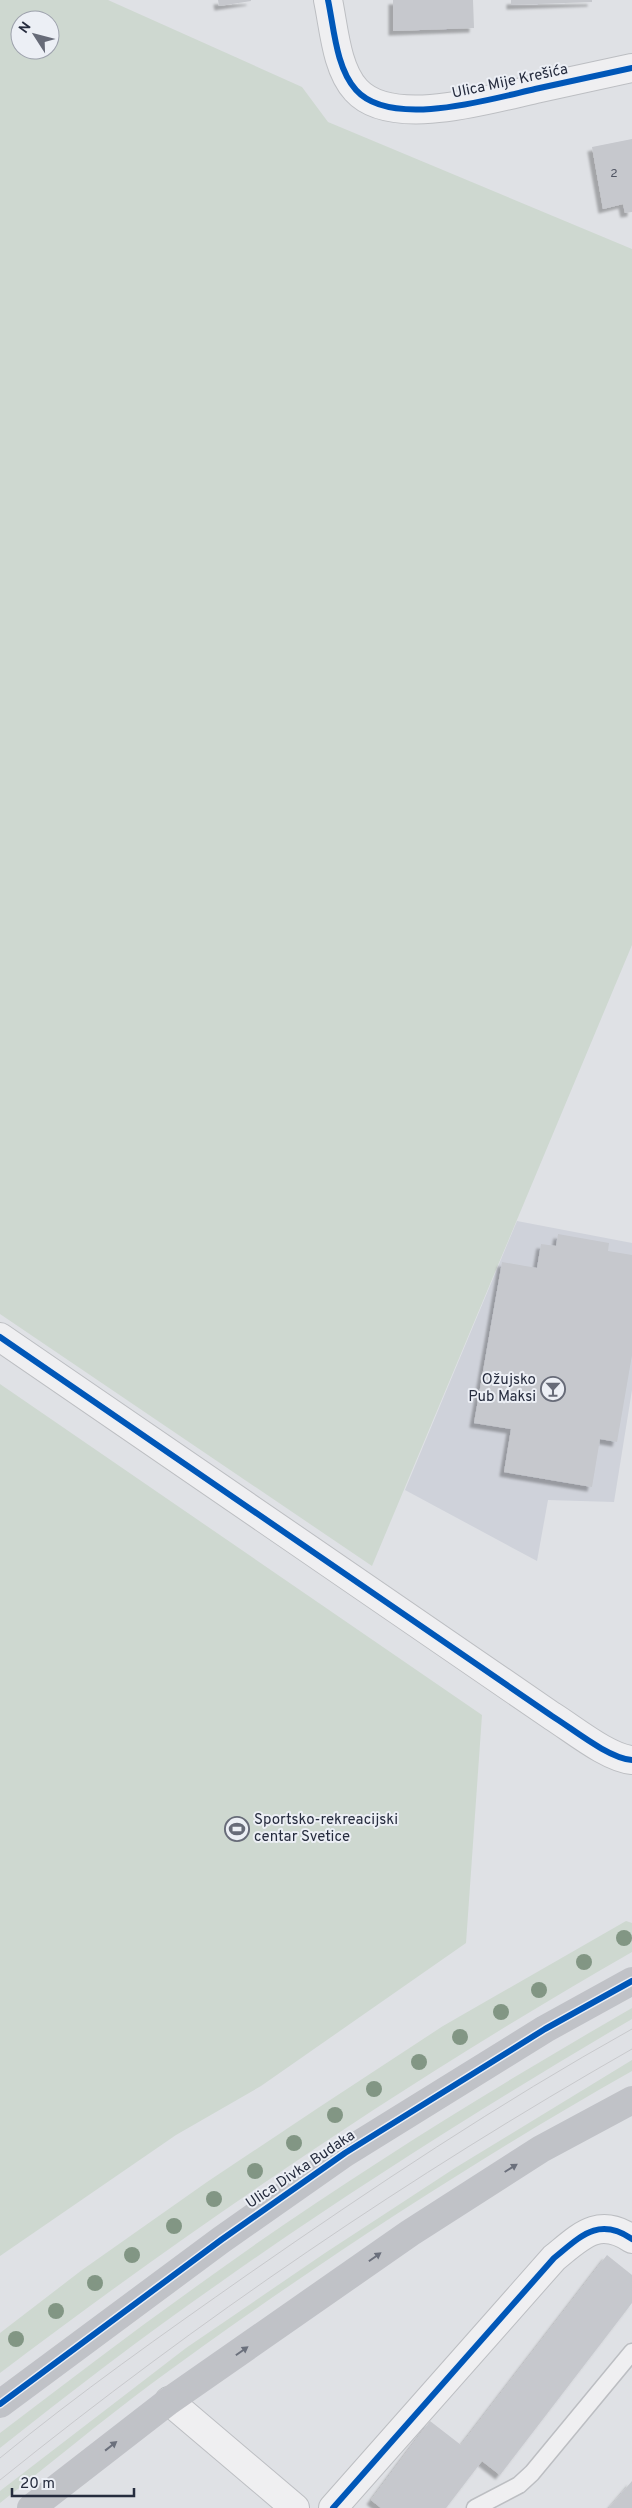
<svg xmlns="http://www.w3.org/2000/svg" width="632" height="2508" font-family="Overpass,sans-serif">
  <style>
    .built { fill: #cfd2da }
    .green { fill: #ced8d0; fill-rule: evenodd }
    .building { fill: #c6c8cd; filter: url(#shadow) }
    .lines { fill: none; stroke-linecap: round; stroke-linejoin: round }
    .lane-casing { stroke: #bcbec2; stroke-width: 19 }
    .street-casing { stroke: #bcbec2; stroke-width: 30 }
    .lane { stroke: #efeff1; stroke-width: 16 }
    .street { stroke: #efeff1; stroke-width: 28 }
    .secondary { stroke: #c0c2c7; stroke-width: 28 }
    .tram { stroke: #c8c9cc; stroke-width: 1 }
    .cycleway-casing { stroke: #eceff5; stroke-width: 9 }
    .cycleway { stroke: #0057b8; stroke-width: 6 }
    .tree { fill: #829684 }
    .oneway { fill: #6b707c }
    .labels { text-anchor: middle; dominant-baseline: central; stroke-width: 4; stroke-linejoin: round; paint-order: stroke }
    .number-label { font-size: 12px; fill: #505563 }
    .street-label { font-size: 15px; fill: #262c3e; stroke: #eceff5 }
    .poi-label { font-size: 15px; fill: #262c3e; stroke: #eceff5; text-anchor: end }
  </style>
  <defs>
    <filter id="shadow"><feDropShadow dx="-4.5" dy="4.5" stdDeviation="1" flood-color="#0004"/></filter>
  </defs>
  <rect width="100%" height="100%" fill="#dfe1e5"/>
  <polygon class="built" points="517,1221 632,1243 632,1390 614,1502 548,1500 537,1561 405,1490"/>
  <g class="green">
    <path d="M 0,0 L 108,0 L 302,87 L 328,122 L 632,249 L 632,945 L 372,1566 L 0,1314 ZM 20,20 L 50,20 L 50,50 L 20,50 Z"/>
    <polygon points="0,1384 482,1715 466,1943 261,2086 176,2135 0,2256"/>
    <path d="M 626,1921 L 632,1923 L 632,1952 C 412,2078 202,2220 0,2373 L 0,2333 L 82,2270 L 207,2182 L 318,2108 L 443,2026 Z"/>
    <path d="M 632,2008 L 632,2019 C 491,2102 352,2189 218,2284 C 143,2336 71,2392 0,2448 L 0,2433 L 4,2430 C 66,2383 127,2336 190,2291 C 331,2188 481,2095 632,2008 Z"/>
    <path d="M 632,2060 L 632,2071 C 466,2165 305,2271 151,2384 C 100,2422 50,2464 0,2503 L 0,2491 L 186,2348 L 325,2253 L 455,2168 Z"/>
  </g>
  <g class="building">
    <polygon points="218,0 251,0 251,1 219,6"/>
    <polygon points="393,0 473,0 474,28 393,31"/>
    <polygon points="511,0 592,0 592,2 511,5"/>
    <polygon points="632,139 632,212 625,213 623,204 603,209 592,147"/>
    <polygon points="558,1234 609,1243 608,1251 632,1255 632,1355 617,1442 600,1439 592,1487 504,1472 511,1429 474,1423 502,1262 537,1268 541,1244 556,1246"/>
    <polygon points="607,2255 632,2275 632,2303 500,2475 482,2461 446,2508 381,2508 371,2500 430,2421 461,2445"/>
    <polygon points="632,2481 632,2508 609,2508"/>
  </g>
  <g class="lines">
    <defs>
      <polyline id="lane" points="475,2508 519,2485 532,2473 632,2352"/>
      <g id="street">
        <path d="M 328,0 C 334,28 336,68 356,90 C 391,129 491,99 535,89 C 568,82 600,75 632,68"/>
        <path d="M 0,1337 L 552,1716 C 573,1729 608,1758 632,1760"/>
        <polyline points="169,2401 295,2508"/>
        <path d="M 333,2508 L 554,2258 C 580,2237 598,2216 632,2239"/>
      </g>
    </defs>
    <use href="#lane" class="lane-casing"/>
    <use href="#street" class="street-casing"/>
    <use href="#lane" class="lane"/>
    <use href="#street" class="street"/>
    <g class="secondary">
      <polyline points="0,2404 221,2240 345,2153 545,2029 632,1981"/>
      <polyline points="31,2508 169,2401 410,2233 541,2149 632,2100"/>
    </g>
    <g class="tram">
      <path d="M 0,2458 C 79,2393 163,2334 247,2275 C 372,2188 499,2103 632,2029"/>
      <path d="M 0,2480 C 198,2320 411,2175 632,2049"/>
    </g>
    <defs>
      <g id="cycleway">
        <path d="M 328,0 C 334,28 336,68 356,90 C 391,129 491,99 535,89 C 568,82 600,75 632,68"/>
        <path d="M 0,1337 L 552,1716 C 573,1729 608,1758 632,1760"/>
        <polyline points="0,2404 221,2240 345,2153 545,2029 632,1981"/>
        <path d="M 333,2508 L 554,2258 C 580,2237 598,2216 632,2239"/>
      </g>
    </defs>
    <use href="#cycleway" class="cycleway-casing"/>
    <use href="#cycleway" class="cycleway"/>
  </g>
  <g class="tree">
    <circle cx="624" cy="1938" r="8"/>
    <circle cx="584" cy="1962" r="8"/>
    <circle cx="539" cy="1990" r="8"/>
    <circle cx="501" cy="2012" r="8"/>
    <circle cx="460" cy="2037" r="8"/>
    <circle cx="419" cy="2062" r="8"/>
    <circle cx="374" cy="2089" r="8"/>
    <circle cx="335" cy="2115" r="8"/>
    <circle cx="294" cy="2143" r="8"/>
    <circle cx="255" cy="2171" r="8"/>
    <circle cx="214" cy="2199" r="8"/>
    <circle cx="174" cy="2226" r="8"/>
    <circle cx="132" cy="2255" r="8"/>
    <circle cx="95" cy="2283" r="8"/>
    <circle cx="56" cy="2311" r="8"/>
    <circle cx="16" cy="2339" r="8"/>
  </g>
  <defs><path id="oneway-solid" d="M-6-.8H1V-3.2L6.5 0L1 3.2V.8H-6Z" transform="scale(1.25)"/></defs>
  <g class="oneway">
    <use href="#oneway-solid" transform="translate(511 2168) rotate(-32)"/>
    <use href="#oneway-solid" transform="translate(375 2257) rotate(-35)"/>
    <use href="#oneway-solid" transform="translate(242 2351) rotate(-35)"/>
    <use href="#oneway-solid" transform="translate(111 2446) rotate(-38)"/>
  </g>
  <defs>
    <symbol id="bar-ring" viewBox="-11 -11 22 22"><circle r="9.5" fill="#eceff5" stroke="#676b78" stroke-width="1.5"/><path d="M-6-5H6L.8 .8V4.5H3.5V6h-7V4.5H-.8V.8Z" fill="#676b78"/></symbol>
    <symbol id="stadium-ring" viewBox="-11 -11 22 22"><circle r="9.5" fill="#eceff5" stroke="#676b78" stroke-width="1.5"/><path d="M0-5a6.5 5 0 1 0 0 10a6.5 5 0 1 0 0-10ZM-3.5-1.8h7v3.6h-7Z" fill="#676b78"/></symbol>
  </defs>
  <g fill-rule="evenodd">
    <use href="#bar-ring" x="539" y="1375" width="28" height="28"/>
    <use href="#stadium-ring" x="223" y="1815" width="28" height="28"/>
  </g>
  <g class="labels">
    <g class="number-label">
      <text x="614" y="174">2</text>
    </g>
    <g class="street-label">
      <text transform="translate(510 82) rotate(-12)">Ulica Mije Krešića</text>
      <text transform="translate(301 2170) rotate(-34)">Ulica Divka Budaka</text>
    </g>
    <g class="poi-label">
      <text x="536" y="1380">Ožujsko<tspan x="536" dy="17">Pub Maksi</tspan></text>
      <text x="254" y="1820" text-anchor="start">Sportsko-rekreacijski<tspan x="254" dy="17">centar Svetice</tspan></text>
    </g>
  </g>
  <g transform="translate(35 35) rotate(306)"><circle r="24" fill="#eceff5" stroke="#9da1ac"/>
  <path d="M0-4L9 19L0 12L-9 19Z" fill="#676b78"/>
  <text y="-8" font-size="14" font-weight="bold" text-anchor="middle" fill="#262c3e">N</text>
  </g>
  <path d="M12 2488v8h122v-8" fill="none" stroke="#262c3e" stroke-width="2.5"/>
  <text x="20" y="2488" font-size="15" fill="#262c3e" stroke="#eceff5" stroke-width="4" paint-order="stroke">20 m</text>
</svg>
